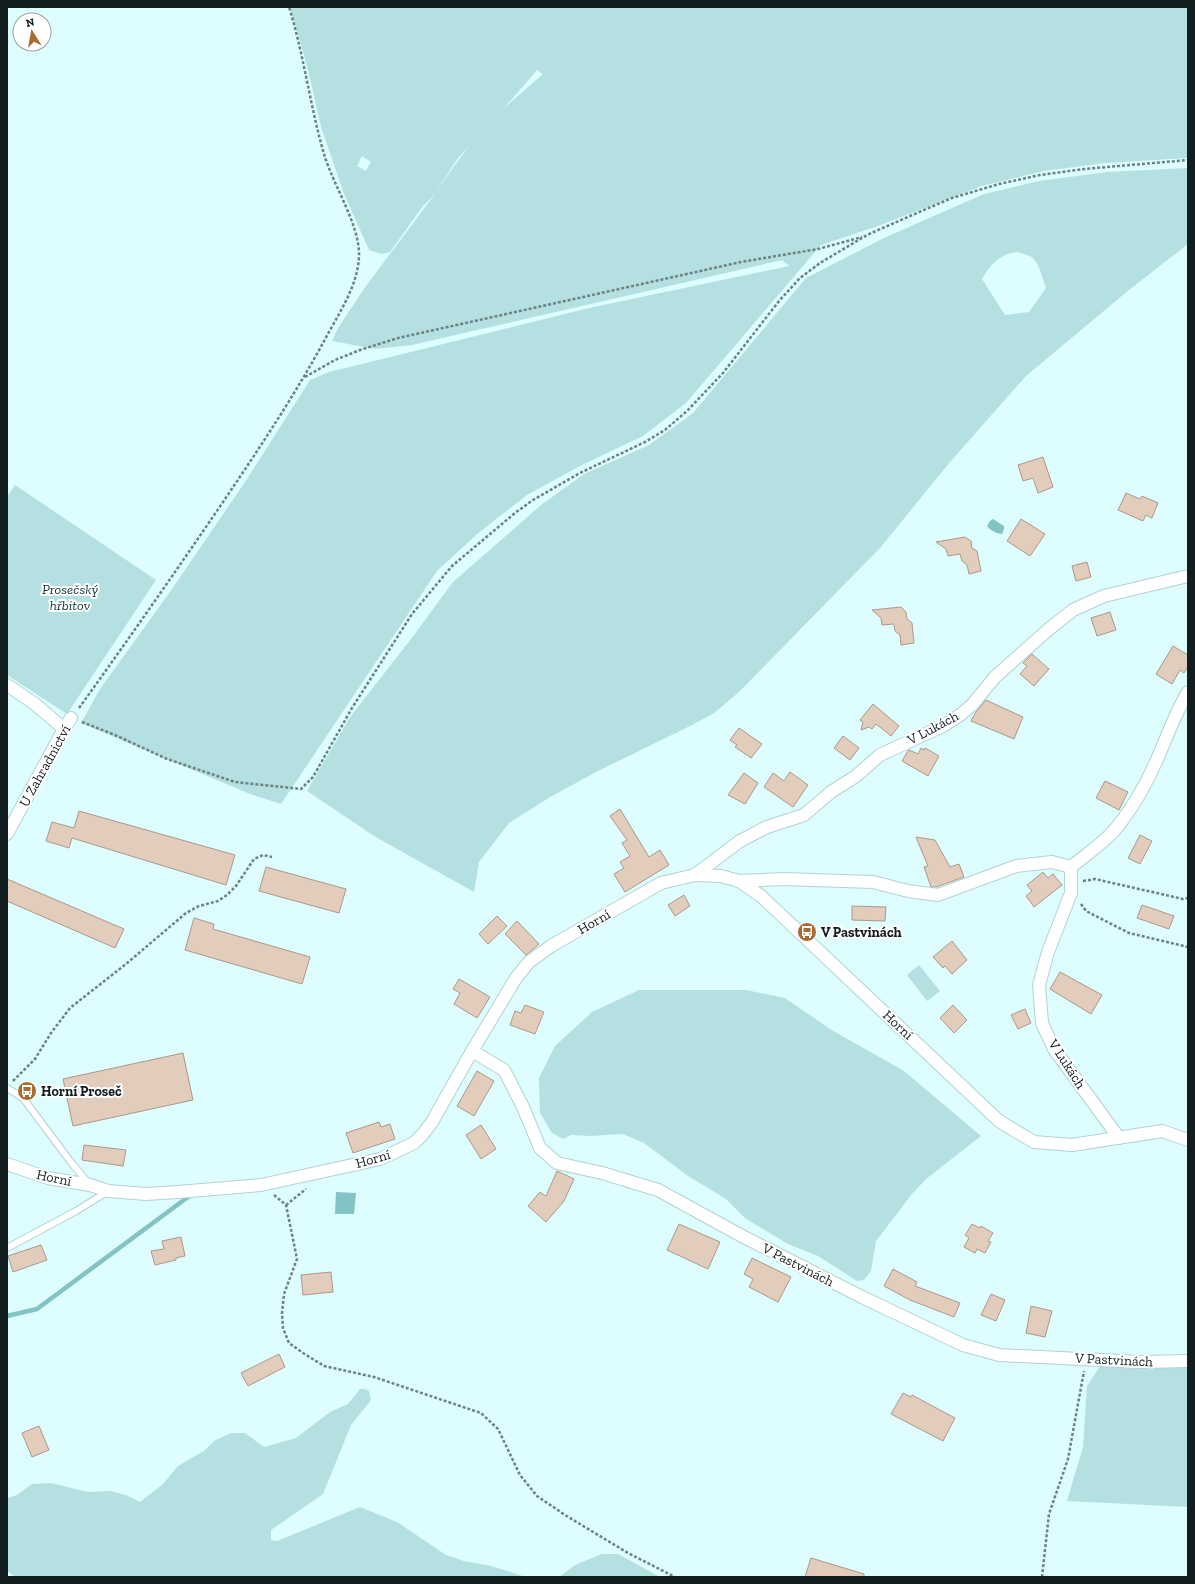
<svg xmlns="http://www.w3.org/2000/svg" width="1195" height="1584" font-family="'Zilla Slab',serif">
  <style>
    .green { fill: #b5e0e2; fill-rule: evenodd }
    .water { fill: #82c3c5 }
    .lines { fill: none; stroke-linecap: round; stroke-linejoin: round }
    .stream { stroke: #82c3c5; stroke-width: 4.5 }
    .building { fill: #e2cdbc; stroke: #ac9888 }
    .service-casing { stroke: #b3d2d3; stroke-width: 8 }
    .minor-casing { stroke: #b3d2d3; stroke-width: 14 }
    .path { stroke: #6d8283; stroke-width: 2.5; stroke-dasharray: 3 2; stroke-linecap: butt }
    .service { stroke: #fff; stroke-width: 6 }
    .minor { stroke: #fff; stroke-width: 12 }
    .labels { text-anchor: middle; dominant-baseline: central; stroke-width: 4; stroke-linejoin: round; paint-order: stroke }
    .park-label { font-size: 14px; font-style: italic; fill: #103133; stroke: #fff }
    .street-label { font-size: 14px; fill: #111d1e; stroke: #fff }
    .poi-label { font-size: 14px; font-weight: bold; fill: #111d1e; stroke: #fff; text-anchor: start }
  </style>
  <rect width="100%" height="100%" fill="#ddfdfe"/>
  <g class="green">
    <path d="M 290,7 L 1188,7 L 1188,158 L 1105,163 L 1044,171 L 982,186 L 878,226 L 821,245 L 686,403 L 643,436 L 580,466 L 527,495 L 476,535 L 437,571 L 281,804 L 250,794 L 81,723 L 100,689 L 172,589 L 245,482 L 310,380 L 329,372 L 358,365 L 589,308 L 789,266 L 782,260 L 412,345 L 375,349 L 332,341 L 338,328 L 366,286 L 435,194 L 423,206 L 390,252 L 381,254 L 369,250 L 344,194 L 321,127 L 307,66 ZM 537,70 L 543,74 L 504,108 ZM 469,146 L 436,191 L 458,158 ZM 362,156 L 371,162 L 366,171 L 357,166 Z"/>
    <path d="M 1188,168 L 1188,244 L 1129,290 L 1026,376 L 950,462 L 880,548 L 739,692 L 713,714 L 684,729 L 598,771 L 552,796 L 509,823 L 479,862 L 474,892 L 374,836 L 307,791 L 350,717 L 411,639 L 453,582 L 541,505 L 584,474 L 649,445 L 693,413 L 806,278 L 886,237 L 984,194 L 1039,181 L 1107,172 ZM 1018,252 L 1032,257 L 1038,265 L 1046,288 L 1029,312 L 1005,315 L 982,279 C 991,264 999,254 1018,252 Z"/>
    <polygon points="15,485 156,580 67,714 7,675 7,497"/>
    <polygon points="919,965 940,991 927,1001 907,975"/>
    <polygon points="639,990 746,990 785,998 830,1029 904,1071 981,1136 926,1179 912,1194 876,1241 871,1271 864,1280 857,1281 818,1256 788,1244 746,1219 726,1199 688,1176 644,1143 623,1134 590,1136 571,1135 563,1139 552,1133 540,1113 539,1078 555,1046 592,1012"/>
    <polygon points="1101,1365 1188,1367 1188,1507 1067,1501 1083,1447 1087,1386"/>
    <polygon points="360,1389 365,1389 369,1391 371,1400 351,1425 323,1494 271,1530 271,1540 277,1541 360,1507 397,1522 446,1555 464,1561 491,1566 526,1577 15,1577 7,1571 7,1498 17,1495 32,1484 51,1483 88,1492 110,1491 126,1495 140,1502 163,1484 178,1466 204,1451 214,1441 231,1433 245,1433 264,1447 296,1438 330,1412 348,1404"/>
    <polygon points="602,1554 618,1554 660,1577 559,1577 575,1565"/>
  </g>
  <g class="water">
    <path d="M 993,519 L 1004,526 L 1004,529 L 1002,534 C 997,534 990,530 987,526 L 990,521 Z"/>
    <polygon points="336,1192 356,1193 354,1214 335,1214"/>
  </g>
  <g class="lines">
    <polyline class="stream" points="7,1316 37,1309 192,1194"/>
  </g>
  <g class="building">
    <polygon points="1043,457 1053,487 1038,493 1033,478 1023,481 1018,465"/>
    <polygon points="1126,493 1140,499 1142,496 1158,503 1152,518 1146,515 1143,521 1118,510"/>
    <polygon points="1021,519 1045,534 1030,556 1007,541"/>
    <polygon points="965,537 971,541 972,548 977,551 981,571 969,574 967,565 962,561 960,554 948,556 946,549 936,542"/>
    <polygon points="1087,562 1091,577 1076,581 1072,566"/>
    <polygon points="901,607 906,612 907,619 912,623 914,643 901,645 900,635 895,631 894,624 882,625 881,618 872,610"/>
    <polygon points="1110,612 1116,630 1097,636 1091,618"/>
    <polygon points="1173,646 1188,655 1188,666 1184,673 1180,670 1172,684 1156,674"/>
    <polygon points="1032,654 1049,669 1034,686 1020,674 1027,666 1023,663"/>
    <polygon points="986,700 1023,717 1014,739 971,721 976,712"/>
    <polygon points="873,704 899,726 891,736 876,724 872,729 869,727 861,730 863,722 860,720"/>
    <polygon points="739,728 762,744 751,758 735,747 737,745 730,740"/>
    <polygon points="843,736 859,748 850,760 834,748"/>
    <polygon points="921,748 924,750 925,748 939,756 928,776 902,761 908,751 909,750 918,754"/>
    <polygon points="790,772 808,785 793,807 764,787 773,773 784,781"/>
    <polygon points="744,773 758,783 745,804 728,795"/>
    <polygon points="1105,781 1128,792 1119,810 1096,798"/>
    <polygon points="620,809 649,857 660,850 669,865 625,892 614,874 624,868 620,862 630,856 622,843 627,840 610,816"/>
    <polygon points="79,811 235,855 226,885 72,838 69,848 46,841 52,822 74,828"/>
    <polygon points="1140,835 1152,841 1140,864 1128,858"/>
    <polygon points="916,837 935,840 950,867 959,864 964,877 936,887 931,887 924,867 928,866"/>
    <polygon points="266,867 346,889 339,913 259,891"/>
    <polygon points="1043,872 1048,878 1053,874 1062,885 1034,907 1026,896 1032,891 1027,885"/>
    <polygon points="7,879 124,929 115,948 7,901"/>
    <polygon points="684,895 690,906 675,916 668,905"/>
    <polygon points="1142,905 1174,916 1169,929 1137,918"/>
    <polygon points="852,906 886,907 885,921 852,920"/>
    <polygon points="497,916 507,926 488,944 479,934"/>
    <polygon points="194,918 214,924 213,929 310,957 302,984 185,950"/>
    <polygon points="517,921 539,944 526,955 505,934"/>
    <polygon points="952,941 967,960 952,974 945,966 943,968 933,957"/>
    <polygon points="1060,972 1102,995 1091,1014 1050,989"/>
    <polygon points="459,979 490,997 477,1018 454,1004 460,993 453,989"/>
    <polygon points="525,1005 544,1012 535,1034 510,1025 515,1011 521,1013"/>
    <polygon points="953,1005 967,1020 954,1033 940,1018"/>
    <polygon points="1025,1009 1031,1023 1018,1029 1011,1015"/>
    <polygon points="183,1053 193,1100 73,1126 63,1079"/>
    <polygon points="477,1071 494,1081 474,1116 457,1106"/>
    <polygon points="379,1122 381,1127 390,1124 395,1139 353,1153 346,1133"/>
    <polygon points="481,1125 496,1149 481,1159 466,1135"/>
    <polygon points="84,1145 126,1150 123,1166 82,1160"/>
    <polygon points="557,1171 574,1179 564,1201 546,1222 528,1206 540,1192 546,1196"/>
    <polygon points="679,1224 720,1242 708,1269 667,1250"/>
    <polygon points="972,1224 980,1228 981,1226 993,1233 988,1241 991,1242 985,1253 977,1249 975,1253 964,1247 969,1238 965,1235"/>
    <polygon points="181,1237 185,1256 176,1258 176,1260 155,1265 151,1251 164,1249 162,1241"/>
    <polygon points="41,1245 47,1260 13,1272 8,1256"/>
    <polygon points="752,1258 791,1277 778,1302 749,1287 753,1279 744,1274"/>
    <polygon points="893,1269 917,1282 915,1286 960,1303 954,1317 910,1300 884,1286"/>
    <polygon points="331,1272 333,1292 303,1295 301,1275"/>
    <polygon points="991,1294 1005,1300 996,1321 981,1315"/>
    <polygon points="1031,1306 1052,1311 1045,1337 1026,1333"/>
    <polygon points="279,1354 285,1367 248,1386 241,1373"/>
    <polygon points="903,1393 911,1397 912,1395 955,1418 943,1441 891,1414"/>
    <polygon points="39,1426 49,1450 32,1457 22,1433"/>
    <polygon points="811,1558 864,1574 864,1577 805,1577"/>
  </g>
  <g class="lines">
    <defs>
      <g id="service">
        <polyline points="7,1088 23,1098 70,1161 89,1184"/>
        <polyline points="7,1248 76,1211 107,1192"/>
      </g>
      <g id="minor">
        <polyline points="7,685 35,704 64,729"/>
        <polyline points="7,834 64,729 71,718"/>
        <polyline points="695,875 740,841 767,827 804,815 831,792 856,776 880,755 943,726 960,715 972,705 995,677 1049,629 1073,610 1104,596 1188,576"/>
        <polyline points="739,881 784,879 873,882 908,891 938,895 1016,866 1052,862 1071,867"/>
        <polyline points="472,1051 504,1070 523,1107 540,1148 557,1163 602,1173 658,1190 742,1236 862,1297 963,1345 999,1355 1141,1362 1188,1361"/>
        <path d="M 1119,1138 L 1054,1049 L 1042,1023 L 1039,985 L 1048,952 L 1071,893 L 1071,867 C 1087,854 1109,839 1121,822 C 1134,805 1146,784 1155,764 C 1166,740 1174,715 1188,692"/>
        <polyline points="7,1164 48,1178 90,1185 108,1191 146,1194 178,1192 261,1185 380,1159 414,1143 423,1134 432,1122 472,1051 516,978 529,962 551,946 661,883 695,875 721,876 739,881 761,896 999,1121 1034,1142 1072,1145 1162,1131 1188,1140"/>
      </g>
    </defs>
    <use href="#service" class="service-casing"/>
    <use href="#minor" class="minor-casing"/>
    <g class="path">
      <polyline points="305,377 335,360 360,350 398,338 741,262 818,249 862,237"/>
      <path d="M 79,708 C 128,640 176,571 223,502 C 258,450 293,398 323,343 C 337,316 358,287 359,256 C 360,225 333,185 324,154 C 310,106 304,55 289,7"/>
      <polyline points="82,722 115,735 167,759 235,782 301,789 313,777 352,708 412,614 452,566 515,513 533,500 580,473 645,442 665,430 687,411 723,373 779,301 800,278 820,263 867,235 910,216 952,198 999,184 1040,175 1084,169 1188,160"/>
      <polyline points="1083,881 1095,879 1183,899 1188,898"/>
      <polyline points="1081,904 1086,911 1129,933 1188,947"/>
      <polyline points="13,1081 35,1059 51,1033 70,1008 126,964 186,913 199,906 218,901 227,895 236,886 254,859 263,855 272,857"/>
      <polyline points="274,1195 286,1205 297,1259 284,1294 282,1313 283,1328 289,1343 303,1353 324,1366 374,1377 481,1413 498,1429 520,1475 537,1496 565,1515 628,1553 675,1577"/>
      <polyline points="286,1205 306,1189"/>
      <polyline points="1042,1577 1049,1514 1068,1459 1084,1371"/>
    </g>
    <use href="#service" class="service"/>
    <use href="#minor" class="minor"/>
  </g>
  <defs>
    <symbol id="bus-disc" viewBox="-11 -11 22 22"><circle r="9.5" fill="#a96b30" stroke="#fff"/><path d="M-5-6H5V4H4V6H2V4H-2V6H-4V4H-5ZM-3.5-4V0h7V-4ZM-3.5 1.2v1.5H-2V1.2ZM2 1.2v1.5H3.5V1.2Z" fill="#fff"/></symbol>
  </defs>
  <g fill-rule="evenodd">
    <use href="#bus-disc" x="796" y="921" width="22" height="22"/>
    <use href="#bus-disc" x="16" y="1080" width="22" height="22"/>
  </g>
  <g class="labels">
    <g class="park-label">
      <text x="70" y="589">Prosečský<tspan x="70" dy="16">hřbitov</tspan></text>
    </g>
    <g class="street-label">
      <text transform="translate(933 728) rotate(-28)">V Lukách</text>
      <text transform="translate(45 766) rotate(-61)">U Zahradnictví</text>
      <text transform="translate(594 922) rotate(-30)">Horní</text>
      <text transform="translate(898 1025) rotate(43)">Horní</text>
      <text transform="translate(1067 1064) rotate(57)">V Lukách</text>
      <text transform="translate(373 1159) rotate(-16)">Horní</text>
      <text transform="translate(54 1178) rotate(12)">Horní</text>
      <text transform="translate(798 1265) rotate(27)">V Pastvinách</text>
      <text transform="translate(1114 1360) rotate(3)">V Pastvinách</text>
    </g>
    <g class="poi-label">
      <text x="821" y="932">V Pastvinách</text>
      <text x="41" y="1091">Horní Proseč</text>
    </g>
  </g>
  <rect width="1195" height="1584" fill="none" stroke="#111d1e" stroke-width="16"/>
  <g transform="translate(32 32) rotate(349)"><circle r="19" fill="#ffffff" stroke="#a0a5a5"/>
  <path d="M0-3L7 15L0 10L-7 15Z" fill="#a96b30"/>
  <text y="-6" font-size="11" font-weight="bold" text-anchor="middle" fill="#111d1e">N</text>
  </g>
</svg>
